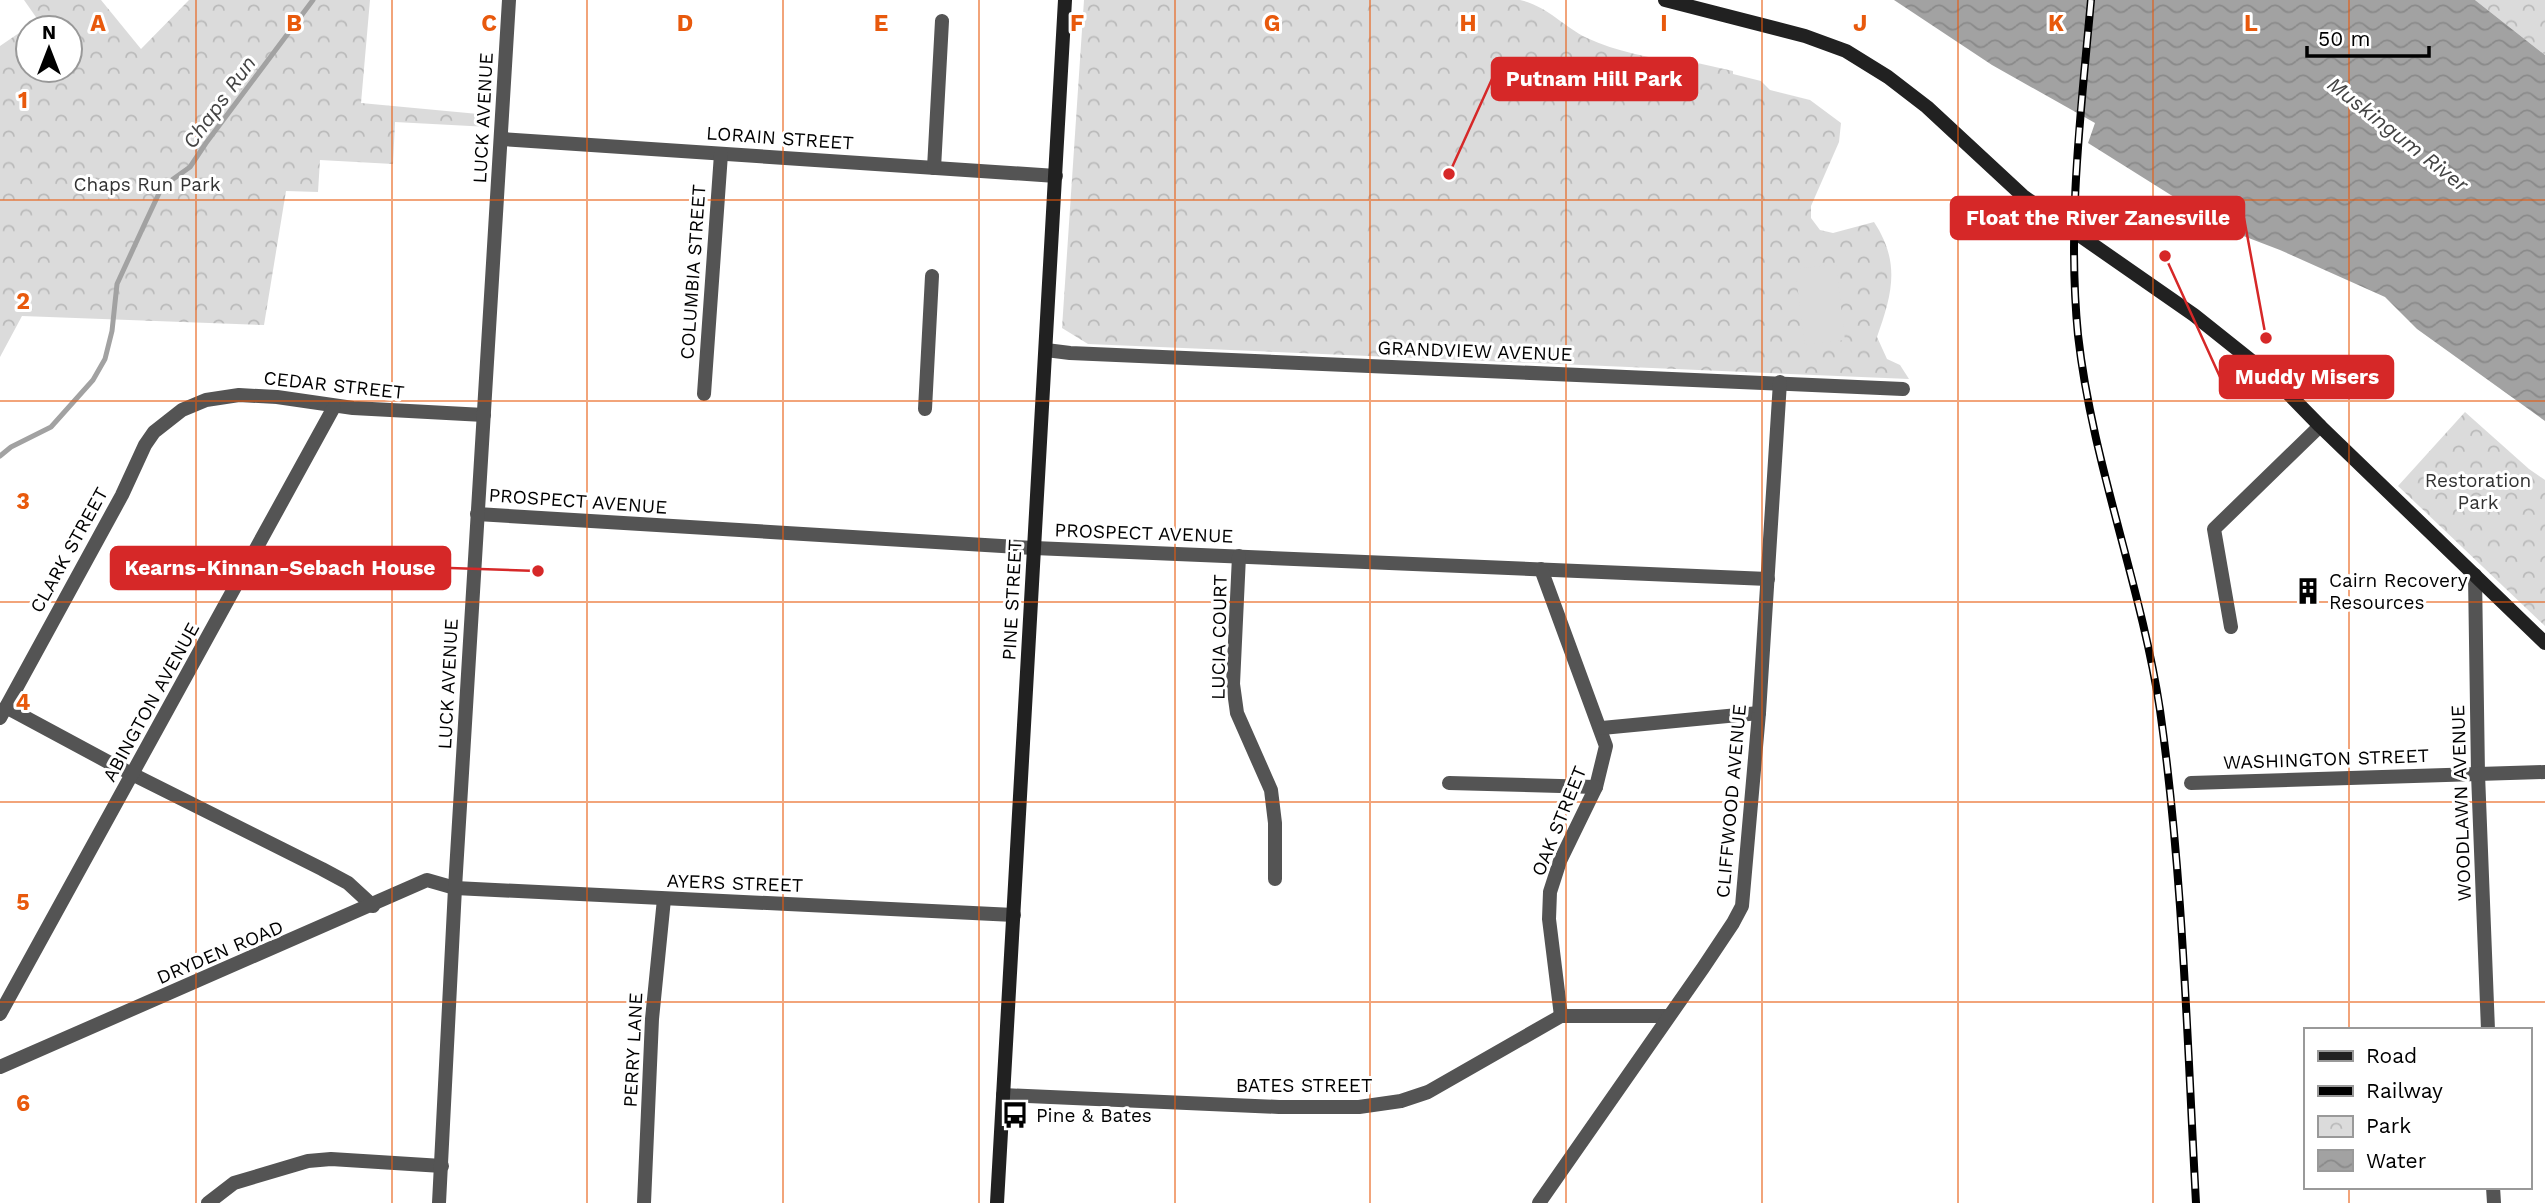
<svg xmlns="http://www.w3.org/2000/svg" width="2545" height="1203" font-family="'Work Sans',sans-serif">
  <style>
    .park { fill: url(#park-crowns); fill-rule: evenodd }
    .garden { fill: #dbdbdb }
    .water { fill: url(#water-waves) }
    .lines { fill: none; stroke-linecap: round; stroke-linejoin: round }
    .stream { stroke: #a2a2a2; stroke-width: 5 }
    .street { stroke: #545454; stroke-width: 14 }
    .secondary { stroke: #212121; stroke-width: 14 }
    .rail-casing { stroke: #000; stroke-width: 8 }
    .rail { stroke: #fff; stroke-width: 5; stroke-dasharray: 16; stroke-linecap: butt }
    .grid { fill: none; stroke: #e8590c; stroke-width: 2; stroke-opacity: 0.55 }
    .labels { text-anchor: middle; dominant-baseline: central; stroke-width: 6; stroke-linejoin: round; paint-order: stroke }
    .street-label { font-size: 19px; fill: #000; stroke: #fff }
    .park-label { font-size: 19px; fill: #323232; stroke: #fff }
    .poi-label { font-size: 19px; fill: #000; stroke: #fff; text-anchor: start }
    .water-label { font-size: 21px; font-style: italic; fill: #434343; stroke: #fff }
    .grid-label { font-size: 23px; text-anchor: middle; font-weight: bold; fill: #e8590c; stroke: #fff; stroke-width: 6; stroke-linejoin: round; paint-order: stroke }
    .leader { fill: none; stroke: #d62828; stroke-width: 2.5 }
    .callout-dot { fill: #d62828; stroke: #fff; stroke-width: 2.5 }
    .callout { fill: #d62828; stroke: #d62828; stroke-width: 2.5 }
    .callout-label { font-size: 21px; text-anchor: middle; font-weight: bold; fill: #fff }
  </style>
  <defs>
    <pattern id="park-crowns" width="20" height="18" patternUnits="userSpaceOnUse" patternTransform="scale(1.75)"><rect width="20" height="18" fill="#dbdbdb"/><path d="M2 6a3 3 0 1 1 6 0M12 15a3 3 0 1 1 6 0" fill="none" stroke="#bababa"/></pattern>
    <pattern id="water-waves" width="16" height="10" patternUnits="userSpaceOnUse" patternTransform="scale(1.75)"><rect width="16" height="10" fill="#a2a2a2"/><path d="M0 5q4-4 8 0t8 0" fill="none" stroke="#8a8a8a"/></pattern>
  </defs>
  <rect width="100%" height="100%" fill="#fff"/>
  <g class="park">
    <path d="M 24,0 L 101,0 L 141,49 L 189,0 L 370,0 L 361,103 L 489,115 L 489,127 L 395,122 L 393,164 L 320,160 L 318,192 L 286,191 L 264,325 L 22,316 L 0,357 L 0,46 L 38,20 ZM 70,28 L 70,70 L 28,70 L 28,28 Z"/>
    <path d="M 1084,0 L 1520,0 C 1547,6 1564,27 1587,38 C 1616,52 1651,57 1683,64 L 1684,60 L 1733,71 L 1733,74 L 1761,81 L 1770,90 L 1810,100 L 1841,123 L 1839,142 L 1811,206 L 1811,218 L 1820,230 L 1833,233 L 1874,222 C 1901,263 1892,294 1877,337 L 1887,359 L 1900,365 L 1909,379 L 1088,344 L 1062,328 Z"/>
    <polygon points="2475,0 2545,0 2545,55"/>
    <polygon points="2465,412 2529,469 2545,480 2545,626 2398,486"/>
  </g>
  <polygon class="garden" points="1836,264 1845,340 1805,345 1795,269"/>
  <polygon class="water" points="1894,0 2475,0 2545,55 2545,421 2417,329 2385,297 2280,250 2225,229 2088,143 2095,123 1992,65"/>
  <g class="lines">
    <polyline class="stream" points="0,456 11,447 51,427 93,380 105,359 112,331 117,284 146,221 162,187 190,167 206,143 313,0"/>
    <g class="street">
      <polyline points="501,139 1056,176"/>
      <polyline points="934,168 942,21"/>
      <polyline points="1046,350 1070,353 1903,389"/>
      <polyline points="704,394 721,154"/>
      <polyline points="925,409 932,276"/>
      <polyline points="477,514 1034,548 1768,579"/>
      <polyline points="1239,556 1233,684 1237,713 1271,790 1275,823 1275,879"/>
      <polyline points="1541,569 1606,746 1596,787 1560,861 1550,892 1549,919 1561,1016"/>
      <polyline points="2475,575 2478,774 2488,1030"/>
      <polyline points="2231,627 2214,529 2320,426"/>
      <polyline points="6,707 110,763 322,869 348,883 373,906"/>
      <polyline points="0,718 122,495 145,445 154,432 182,410 206,400 239,395 277,397 353,408 484,415"/>
      <polyline points="1602,728 1759,713"/>
      <polyline points="1449,783 1596,787"/>
      <polyline points="2191,783 2545,772"/>
      <polyline points="0,1014 334,407"/>
      <polyline points="0,1067 427,880 455,888 1014,915"/>
      <polyline points="1003,1095 1279,1107 1359,1107 1401,1101 1428,1092 1561,1016 1668,1016"/>
      <polyline points="2493,1187 2494,1203"/>
      <polyline points="208,1203 234,1183 308,1161 331,1159 442,1166"/>
      <polyline points="439,1203 455,888 509,0"/>
      <polyline points="644,1203 652,1019 664,899"/>
      <polyline points="1539,1203 1703,968 1733,923 1742,906 1759,713 1780,382"/>
    </g>
    <g class="secondary">
      <polyline points="1665,0 1805,36 1846,51 1888,77 1927,107 2023,196 2194,315 2273,378 2320,426 2545,643"/>
      <polyline points="997,1203 1065,0"/>
    </g>
    <defs>
      <path id="rail" d="M 2091,0 C 2081,111 2067,223 2078,335 C 2092,462 2141,584 2160,710 C 2183,873 2187,1039 2196,1203"/>
    </defs>
    <use href="#rail" class="rail-casing"/>
    <use href="#rail" class="rail"/>
  </g>
  <path class="grid" d="M 196,0 L 196,1203M 392,0 L 392,1203M 587,0 L 587,1203M 783,0 L 783,1203M 979,0 L 979,1203M 1175,0 L 1175,1203M 1370,0 L 1370,1203M 1566,0 L 1566,1203M 1762,0 L 1762,1203M 1958,0 L 1958,1203M 2153,0 L 2153,1203M 2349,0 L 2349,1030M 0,200 L 2545,200M 0,401 L 2545,401M 0,602 L 2545,602M 0,802 L 2545,802M 0,1002 L 2545,1002M 2349,1187 L 2349,1203"/>
  <defs>
    <symbol id="building-bare" viewBox="-9 -9 18 18"><path d="M-4-6H4V6H1V3H-1V6H-4ZM-2.5-4.3h1.7v1.8h-1.7ZM.8-4.3h1.7v1.8H.8ZM-2.5-1h1.7V.8h-1.7ZM.8-1h1.7V.8H.8Z" fill="#000" stroke="#fff" stroke-width="2.5" paint-order="stroke"/></symbol>
    <symbol id="bus-bare" viewBox="-9 -9 18 18"><path d="M-5-6H5V4H4V6H2V4H-2V6H-4V4H-5ZM-3.5-4V0h7V-4ZM-3.5 1.2v1.5H-2V1.2ZM2 1.2v1.5H3.5V1.2Z" fill="#000" stroke="#fff" stroke-width="2.5" paint-order="stroke"/></symbol>
  </defs>
  <g fill-rule="evenodd">
    <use href="#building-bare" x="2289" y="572" width="38" height="38"/>
    <use href="#bus-bare" x="996" y="1096" width="38" height="38"/>
  </g>
  <g class="labels">
    <g class="street-label">
      <text transform="translate(483 118) rotate(-87)">LUCK AVENUE</text>
      <text transform="translate(780 138) rotate(4)">LORAIN STREET</text>
      <text transform="translate(693 272) rotate(-86)">COLUMBIA STREET</text>
      <text transform="translate(1475 351) rotate(2)">GRANDVIEW AVENUE</text>
      <text transform="translate(334 385) rotate(6)">CEDAR STREET</text>
      <text transform="translate(578 501) rotate(4)">PROSPECT AVENUE</text>
      <text transform="translate(1144 533) rotate(2)">PROSPECT AVENUE</text>
      <text transform="translate(69 550) rotate(-61)">CLARK STREET</text>
      <text transform="translate(1012 600) rotate(-87)">PINE STREET</text>
      <text transform="translate(1219 637) rotate(-89)">LUCIA COURT</text>
      <text transform="translate(448 684) rotate(-87)">LUCK AVENUE</text>
      <text transform="translate(151 702) rotate(-61)">ABINGTON AVENUE</text>
      <text transform="translate(2326 759) rotate(-2)">WASHINGTON STREET</text>
      <text transform="translate(1731 801) rotate(-85)">CLIFFWOOD AVENUE</text>
      <text transform="translate(2461 803) rotate(-92)">WOODLAWN AVENUE</text>
      <text transform="translate(1559 821) rotate(-68)">OAK STREET</text>
      <text transform="translate(735 883) rotate(2)">AYERS STREET</text>
      <text transform="translate(220 952) rotate(-23)">DRYDEN ROAD</text>
      <text transform="translate(633 1050) rotate(-87)">PERRY LANE</text>
      <text x="1304" y="1085">BATES STREET</text>
    </g>
    <g class="park-label">
      <text x="147" y="184">Chaps Run Park</text>
      <text x="2478" y="480">Restoration<tspan x="2478" dy="22">Park</tspan></text>
    </g>
    <g class="poi-label">
      <text x="2329" y="580">Cairn Recovery<tspan x="2329" dy="22">Resources</tspan></text>
      <text x="1036" y="1115">Pine &amp; Bates</text>
    </g>
    <g class="water-label">
      <text transform="translate(219 102) rotate(-54)">Chaps Run</text>
      <text transform="translate(2398 134) rotate(38)">Muskingum River</text>
    </g>
  </g>
  <g class="grid-label">
    <text x="98" y="31">A</text>
    <text x="294" y="31">B</text>
    <text x="489" y="31">C</text>
    <text x="685" y="31">D</text>
    <text x="881" y="31">E</text>
    <text x="1077" y="31">F</text>
    <text x="1272" y="31">G</text>
    <text x="1468" y="31">H</text>
    <text x="1664" y="31">I</text>
    <text x="1860" y="31">J</text>
    <text x="2056" y="31">K</text>
    <text x="2251" y="31">L</text>
    <text x="23" y="108">1</text>
    <text x="23" y="309">2</text>
    <text x="23" y="509">3</text>
    <text x="23" y="710">4</text>
    <text x="23" y="910">5</text>
    <text x="23" y="1111">6</text>
  </g>
  <path class="leader" d="M1449 174L1492 79M2266 338L2244 218M2165 256L2220 377M538 571L450 568"/>
  <g class="callout-dot">
    <circle cx="1449" cy="174" r="7"/>
    <circle cx="2266" cy="338" r="7"/>
    <circle cx="2165" cy="256" r="7"/>
    <circle cx="538" cy="571" r="7"/>
  </g>
  <g class="callout">
    <rect x="1492" y="58" width="205" height="42" rx="7"/>
    <rect x="1951" y="197" width="293" height="42" rx="7"/>
    <rect x="2220" y="356" width="173" height="42" rx="7"/>
    <rect x="111" y="547" width="339" height="42" rx="7"/>
  </g>
  <g class="callout-label">
    <text x="1594" y="86">Putnam Hill Park</text>
    <text x="2098" y="225">Float the River Zanesville</text>
    <text x="2307" y="384">Muddy Misers</text>
    <text x="280" y="575">Kearns-Kinnan-Sebach House</text>
  </g>
  <rect x="2304" y="1028" width="228" height="161" fill="#ffffff" stroke="#999999" stroke-width="2"/>
  <rect x="2318" y="1051" width="35" height="10" fill="#212121" stroke="#999999" stroke-width="2"/>
  <text x="2366" y="1063" font-size="21" fill="#000000">Road</text>
  <rect x="2318" y="1086" width="35" height="10" fill="#000000" stroke="#999999" stroke-width="2"/>
  <text x="2366" y="1098" font-size="21" fill="#000000">Railway</text>
  <rect x="2318" y="1116" width="35" height="21" fill="url(#park-crowns)" stroke="#999999" stroke-width="2"/>
  <text x="2366" y="1133" font-size="21" fill="#000000">Park</text>
  <rect x="2318" y="1150" width="35" height="21" fill="url(#water-waves)" stroke="#999999" stroke-width="2"/>
  <text x="2366" y="1168" font-size="21" fill="#000000">Water</text>
  <g transform="translate(49 49)"><circle r="33" fill="#ffffff" stroke="#999999" stroke-width="2"/>
  <path d="M0-5L12 26L0 18L-12 26Z" fill="#000000"/>
  <text y="-10" font-size="19" font-weight="bold" text-anchor="middle" fill="#000000">N</text>
  </g>
  <path d="M2307 46v10h122v-10" fill="none" stroke="#000000" stroke-width="3.5"/>
  <text x="2318" y="46" font-size="21" fill="#000000" stroke="#ffffff" stroke-width="5" paint-order="stroke">50 m</text>
</svg>
